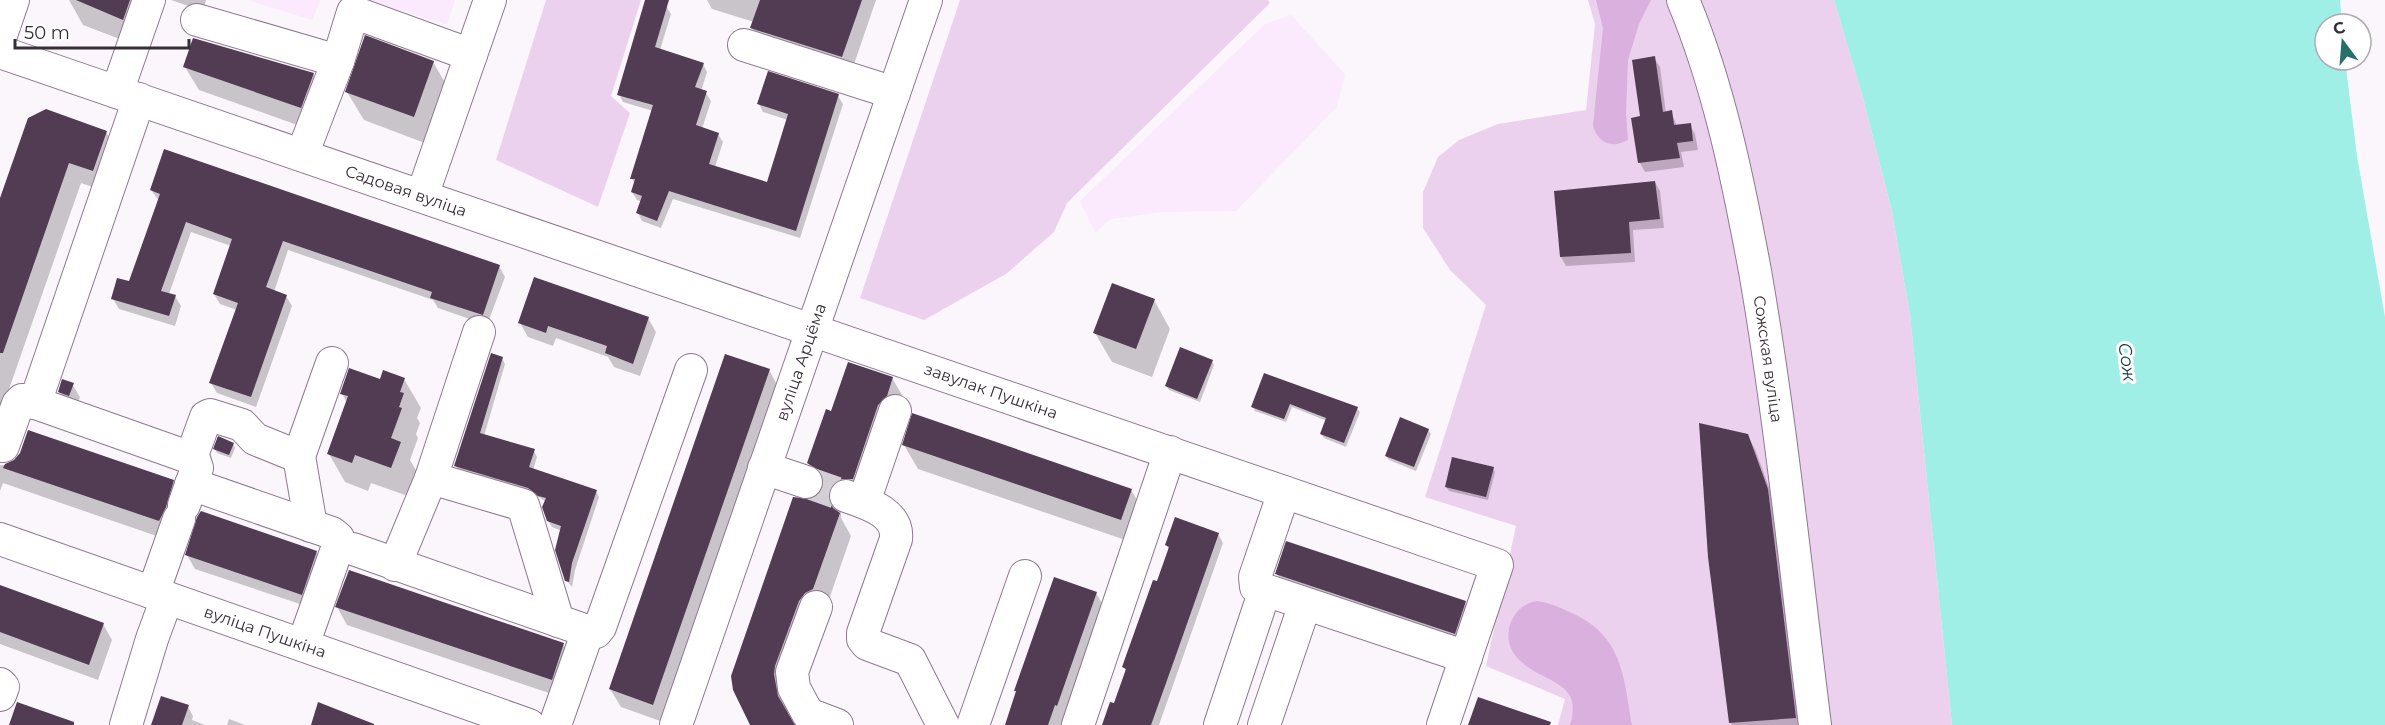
<svg xmlns="http://www.w3.org/2000/svg" width="2385" height="725" font-family="Montserrat,sans-serif">
  <style>
    .built { fill: #fbe9fd }
    .green { fill: #ecd1ee }
    .forest { fill: #dab0de }
    .water { fill: #9fefe6 }
    .shadow { fill: #0003 }
    .building { fill: #513c53 }
    .lines { fill: none; stroke-linecap: round; stroke-linejoin: round }
    .minor-tunnel { stroke: #d4ced5; stroke-width: 32; stroke-dasharray: 32 16; stroke-linecap: butt }
    .minor-casing { stroke: #8f7891; stroke-width: 34 }
    .minor { stroke: #fff; stroke-width: 32 }
    .labels { text-anchor: middle; dominant-baseline: central; stroke-width: 6; stroke-linejoin: round; paint-order: stroke }
    .street-label { font-size: 16px; fill: #362d37; stroke: #fff }
    .water-label { font-size: 18px; font-style: italic; fill: #1d423f; stroke: #fff }
  </style>
  <rect width="100%" height="100%" fill="#fbf6fc"/>
  <g class="built">
    <polygon points="247,0 321,0 312,20"/>
    <polygon points="367,0 455,0 447,25"/>
    <polygon points="1291,15 1345,74 1337,107 1236,211 1164,212 1111,219 1095,233 1080,201 1265,24"/>
  </g>
  <g class="green">
    <polygon points="546,0 641,0 611,96 630,113 598,207 496,160"/>
    <polygon points="960,0 1268,0 1270,3 1067,203 1054,232 1006,274 924,320 860,298"/>
    <polygon points="1588,0 1834,0 1863,98 1892,212 1910,315 1952,725 1558,725 1565,699 1486,666 1516,526 1425,497 1486,305 1450,270 1423,228 1423,192 1438,157 1459,140 1498,124 1586,110 1595,24"/>
  </g>
  <g class="forest">
    <path d="M 1596,0 L 1651,0 L 1639,24 L 1628,60 L 1626,114 L 1628,140 C 1612,149 1597,143 1593,125 L 1603,28 Z"/>
    <path d="M 1537,601 C 1552,603 1563,609 1576,615 C 1623,638 1624,679 1632,725 L 1570,725 C 1573,715 1575,702 1568,693 C 1559,679 1530,675 1515,655 C 1500,635 1512,605 1537,601 Z"/>
  </g>
  <polygon class="water" points="1834,0 2340,0 2342,24 2325,24 2325,60 2345,60 2357,156 2385,317 2385,725 1952,725 1910,315 1892,212 1863,98"/>
  <g class="shadow">
    <polygon points="69,0 160,0 138,46 83,25"/>
    <polygon points="171,0 206,0 203,11"/>
    <polygon points="707,0 876,0 851,73 762,45 752,28 754,22 712,9"/>
    <polygon points="666,6 671,14 660,50 703,64 707,72 701,91 706,93 711,101 702,129 718,134 723,142 715,167 768,184 788,120 763,112 759,104 838,96 843,104 800,238 673,199 661,228 642,221 638,213 642,202 637,200 632,192 635,184 632,179 653,111 623,102 619,94"/>
    <polygon points="1654,58 1660,67 1666,113 1671,112 1677,126 1690,125 1695,134 1698,150 1681,152 1684,167 1645,172 1640,163 1641,117"/>
    <polygon points="433,62 450,91 430,145 364,120 347,92"/>
    <polygon points="185,67 313,74 327,98 314,131 199,90"/>
    <polygon points="106,132 118,152 104,191 81,183 0,415 0,203"/>
    <polygon points="1655,182 1660,191 1664,228 1633,230 1635,262 1566,266 1561,257"/>
    <polygon points="151,190 499,266 505,277 487,325 438,308 433,300 288,250 274,292 286,296 292,306 256,407 217,393 211,383 237,310 220,304 214,294 231,246 191,232 169,294 175,296 181,306 175,326 119,309 113,299 130,283 159,201"/>
    <polygon points="1154,300 1170,329 1152,377 1112,362 1095,333"/>
    <polygon points="648,318 656,332 640,376 614,367 608,357 556,338 553,346 528,337 520,323"/>
    <polygon points="502,358 505,364 484,436 534,451 537,457 533,470 596,491 599,497 575,570 572,587 566,580 562,531 552,527 548,521 546,502 533,493 459,472 456,466"/>
    <polygon points="1212,361 1214,365 1200,402 1169,390 1166,386"/>
    <polygon points="769,370 779,388 663,722 621,707 610,689"/>
    <polygon points="1265,375 1357,408 1360,412 1346,447 1324,438 1321,434 1327,421 1292,407 1286,422 1255,411 1253,407"/>
    <polygon points="892,378 905,400 841,512 841,518 851,536 825,611 787,689 788,714 794,725 752,725 810,501 819,496 824,487 808,463 832,413"/>
    <polygon points="404,379 421,408 417,418 420,423 416,434 418,438 410,460 417,472 408,496 371,483 368,491 345,482 329,454 347,403 342,393 381,381"/>
    <polygon points="72,384 80,397 76,408 67,405 59,392"/>
    <polygon points="1428,430 1431,434 1416,471 1389,460 1386,456"/>
    <polygon points="1747,435 1755,449 1775,504 1802,725 1732,725 1731,723"/>
    <polygon points="233,444 235,448 231,458 217,453 215,449"/>
    <polygon points="904,445 1131,490 1145,513 1134,543 918,469"/>
    <polygon points="21,453 173,481 185,502 171,541 3,483 0,491 0,465 6,465 15,461"/>
    <polygon points="1493,468 1495,472 1488,500 1449,491 1446,487"/>
    <polygon points="1218,534 1223,543 1159,725 1104,725 1115,705 1126,672 1124,667 1169,550 1167,545"/>
    <polygon points="316,552 324,565 309,607 195,569 187,555"/>
    <polygon points="1277,574 1465,602 1479,626 1468,657 1290,598"/>
    <polygon points="0,587 103,624 112,640 98,680 0,644"/>
    <polygon points="1096,593 1109,615 1070,725 1006,725"/>
    <polygon points="337,607 563,644 574,662 561,697 347,625"/>
    <polygon points="188,707 193,716 192,720 205,725 152,725"/>
    <polygon points="229,719 245,725 227,725"/>
  </g>
  <g class="building">
    <polygon points="76,0 130,0 123,20"/>
    <polygon points="645,0 669,0 655,47 704,63 695,87 707,91 696,125 719,133 709,164 767,182 788,114 757,104 768,71 839,94 796,231 669,191 657,221 636,213 642,196 631,192 635,179 630,179 653,105 617,95"/>
    <polygon points="760,0 862,0 842,57 750,28"/>
    <polygon points="365,35 434,61 414,117 345,92"/>
    <polygon points="193,38 314,73 301,108 183,67"/>
    <polygon points="1655,56 1663,112 1672,110 1674,125 1691,123 1693,141 1677,143 1680,158 1638,163 1631,118 1640,116 1632,60"/>
    <polygon points="46,109 107,131 93,171 69,163 3,353 0,353 0,198 28,118"/>
    <polygon points="164,149 500,265 483,315 430,298 432,292 283,241 266,287 287,295 251,397 209,383 238,303 213,294 232,239 186,222 161,291 176,295 169,316 111,299 117,278 129,281 160,194 150,190"/>
    <polygon points="1655,181 1660,219 1629,222 1631,253 1560,257 1554,191"/>
    <polygon points="534,277 649,317 633,364 605,353 607,346 548,326 546,333 518,323"/>
    <polygon points="1112,283 1155,299 1136,349 1093,333"/>
    <polygon points="1180,347 1213,360 1197,399 1165,386"/>
    <polygon points="491,353 503,357 480,433 535,449 529,467 597,490 572,563 569,582 565,581 555,550 561,526 547,521 542,507 546,498 538,496 528,488 454,466"/>
    <polygon points="725,354 770,369 653,705 609,689"/>
    <polygon points="848,362 893,377 887,396 878,405 853,479 842,479 835,482 829,490 829,500 833,508 840,513 813,589 805,593 799,601 775,666 774,674 778,696 795,725 750,725 733,690 731,676 793,497 810,499 818,495 823,488 824,479 820,471 807,463 826,409 831,411"/>
    <polygon points="349,368 380,379 383,370 405,378 400,392 404,393 399,407 402,408 391,438 401,442 391,468 355,455 352,463 327,454 348,396 340,394"/>
    <polygon points="1264,373 1358,407 1344,443 1320,434 1326,418 1290,404 1284,419 1251,407"/>
    <polygon points="62,379 74,383 69,396 58,392"/>
    <polygon points="912,413 1132,489 1121,520 902,445"/>
    <polygon points="1400,417 1429,429 1414,467 1385,456"/>
    <polygon points="1699,423 1748,434 1768,489 1796,718 1729,723 1708,557"/>
    <polygon points="28,430 174,480 166,507 159,521 3,468 5,464 14,460 20,453"/>
    <polygon points="218,436 234,443 229,455 213,449"/>
    <polygon points="1452,457 1494,467 1486,497 1445,487"/>
    <polygon points="201,511 317,551 302,595 185,555 197,517"/>
    <polygon points="1175,517 1219,533 1176,655 1151,725 1102,725 1110,702 1114,703 1126,669 1122,667 1153,580 1157,581 1169,547 1165,545"/>
    <polygon points="1286,541 1466,601 1455,634 1275,574"/>
    <polygon points="349,570 564,643 552,680 335,607"/>
    <polygon points="1054,577 1097,592 1057,706 1055,705 1048,725 1005,725 1016,691 1014,691"/>
    <polygon points="0,585 104,623 89,665 0,632"/>
    <polygon points="161,696 189,705 182,725 151,725"/>
    <polygon points="1478,697 1551,722 1550,725 1468,725"/>
    <polygon points="17,702 74,722 74,725 9,725"/>
    <polygon points="318,702 374,724 374,725 311,725"/>
  </g>
  <g class="lines">
    <polyline class="minor-tunnel" points="806,482 846,496"/>
    <defs>
      <g id="minor">
        <path d="M 1683,0 C 1719,86 1738,180 1755,271 C 1781,421 1796,574 1815,725"/>
        <polyline points="197,20 338,61 302,155"/>
        <polyline points="0,38 13,0"/>
        <polyline points="744,45 894,93"/>
        <polyline points="0,52 1497,565 1443,725"/>
        <polyline points="338,61 353,12 471,55"/>
        <polyline points="117,92 149,0"/>
        <polyline points="422,196 490,0"/>
        <polyline points="35,403 139,99"/>
        <polyline points="3,446 18,404 22,400 27,400 194,459 197,468 184,505"/>
        <polyline points="191,458 206,417 210,415 242,425 255,439 297,456 300,462 311,526"/>
        <polyline points="298,459 332,363"/>
        <polyline points="764,468 806,482"/>
        <polyline points="431,478 479,332"/>
        <polyline points="191,484 332,533 338,538 338,546 303,645"/>
        <polyline points="1284,492 1255,577 1256,587 1466,657"/>
        <path d="M 846,496 C 866,503 899,512 896,539 L 863,633 L 863,639 L 867,644 L 910,660 L 943,725"/>
        <polyline points="864,502 895,411"/>
        <polyline points="0,539 529,725"/>
        <polyline points="353,549 590,632 596,632 600,627 691,370"/>
        <polyline points="395,565 431,478 523,505 558,621"/>
        <polyline points="153,593 179,519"/>
        <polyline points="816,607 792,672 794,688 808,714 837,725"/>
        <polyline points="0,684 3,687 0,695"/>
        <polyline points="126,725 152,639 167,598"/>
        <polyline points="555,725 588,631"/>
        <polyline points="676,725 926,0"/>
        <polyline points="973,725 1025,576"/>
        <polyline points="1078,725 1170,452"/>
        <polyline points="1220,725 1265,590"/>
        <polyline points="1264,725 1305,604"/>
      </g>
    </defs>
    <use href="#minor" class="minor-casing"/>
    <use href="#minor" class="minor"/>
  </g>
  <g class="labels">
    <g class="street-label">
      <text transform="translate(406 191) rotate(19)">Садовая вуліца</text>
      <text transform="translate(1768 359) rotate(82)">Сожская вуліца</text>
      <text transform="translate(801 362) rotate(-71)">вуліца Арцёма</text>
      <text transform="translate(991 391) rotate(19)">завулак Пушкіна</text>
      <text transform="translate(265 632) rotate(19)">вуліца Пушкіна</text>
    </g>
    <g class="water-label">
      <text transform="translate(2127 362) rotate(82)">Сож</text>
    </g>
  </g>
  <g transform="translate(2343 42) rotate(344)"><circle r="28" fill="#ffffff" stroke="#afabaf" stroke-width="1.5"/>
  <path d="M0-4.5L10 22L0 15L-10 22Z" fill="#277069"/>
  <text y="-9" font-size="16" font-weight="bold" text-anchor="middle" fill="#362d37">С</text>
  </g>
  <path d="M15 39v9h174v-9" fill="none" stroke="#362d37" stroke-width="3"/>
  <text x="24" y="39" font-size="18" fill="#362d37" stroke="#ffffff" stroke-width="4.5" paint-order="stroke">50 m</text>
</svg>
